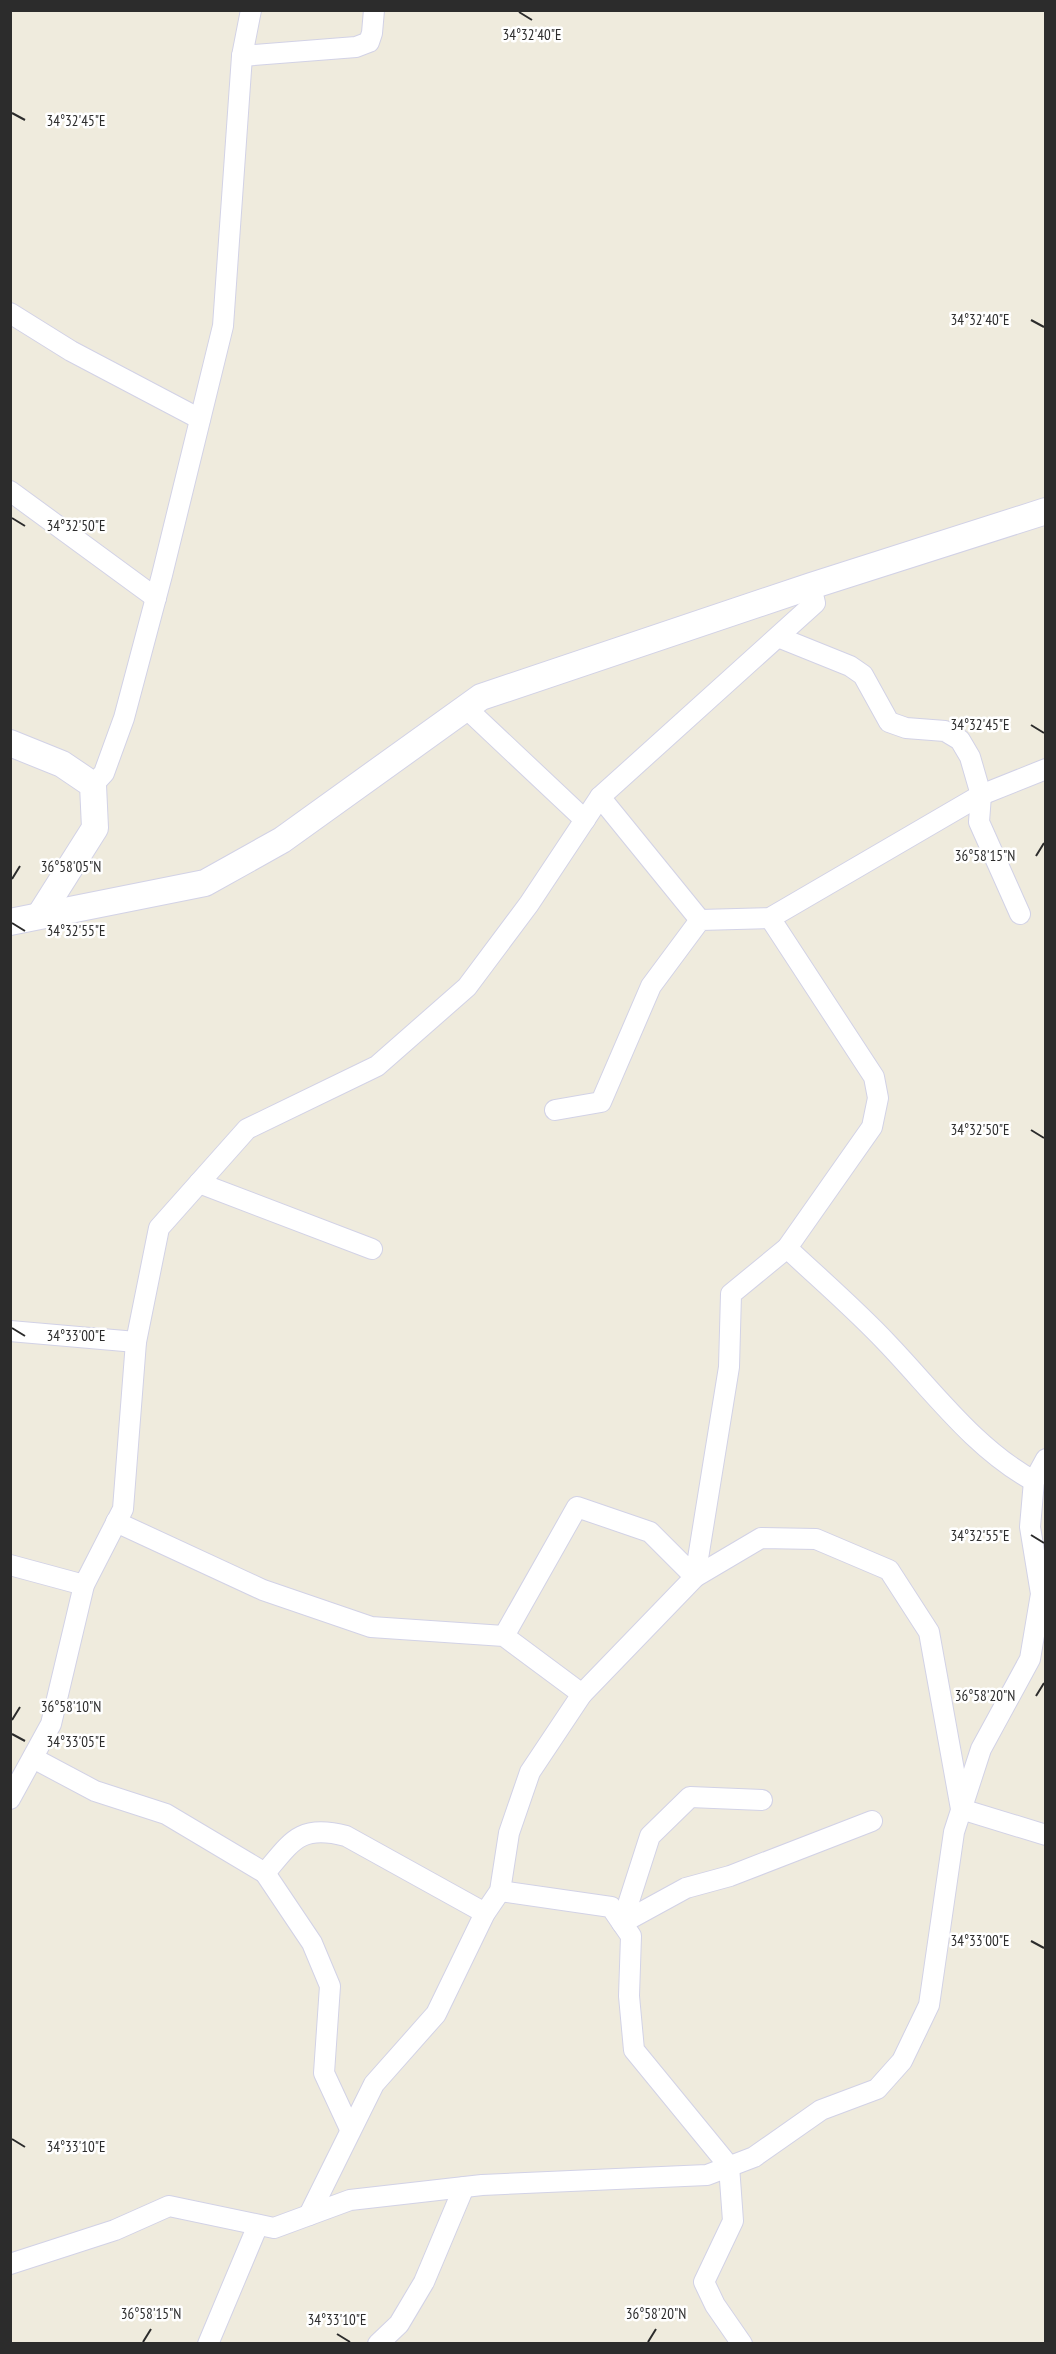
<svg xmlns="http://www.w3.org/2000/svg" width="1056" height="2354" font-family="'PT Sans Narrow',sans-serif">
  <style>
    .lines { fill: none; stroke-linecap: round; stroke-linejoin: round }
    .minor-casing { stroke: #d2d2e6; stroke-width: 22 }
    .tertiary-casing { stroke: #d2d2e6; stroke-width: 28 }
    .minor { stroke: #fff; stroke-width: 20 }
    .tertiary { stroke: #fff; stroke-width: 26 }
    .ticks { fill: none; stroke: #2c2c2c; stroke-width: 2 }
    .ticks-label { font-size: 15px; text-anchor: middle; fill: #2c2c2c; stroke: #fff; stroke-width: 5; stroke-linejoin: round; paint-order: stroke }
  </style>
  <rect width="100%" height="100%" fill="#efebdd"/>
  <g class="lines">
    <defs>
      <g id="minor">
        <polyline points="242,56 356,47 369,42 372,33 374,10"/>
        <polyline points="10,313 71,351 200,419"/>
        <polyline points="10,491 156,598"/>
        <polyline points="778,637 850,666 863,675 889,722 906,728 945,731 960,740 970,757 981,795 979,822 1020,914"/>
        <polyline points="466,708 585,820"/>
        <polyline points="93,785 104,773 124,718 162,575 223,326 242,56 251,10"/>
        <polyline points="600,797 700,920"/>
        <polyline points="555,1110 601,1102 651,986 700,920 770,918 981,795 1046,769"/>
        <polyline points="199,1183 372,1249"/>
        <path d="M 787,1248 C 820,1279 856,1310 887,1343 C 933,1391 975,1449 1034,1481"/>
        <polyline points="10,1331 136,1342"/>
        <polyline points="116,1522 263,1590 371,1627 504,1636 582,1694"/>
        <polyline points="10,1565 84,1585"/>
        <polyline points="504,1636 577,1507 650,1532 695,1577 729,1367 731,1294 787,1248 872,1127 878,1098 874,1077 770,918"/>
        <polyline points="33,1758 95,1791 166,1814 265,1873 312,1943 330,1986 324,2073 350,2129"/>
        <polyline points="10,1799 51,1724 84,1585 123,1509 136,1342 159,1228 247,1129 377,1066 467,987 529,904 600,797 815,603 811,586"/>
        <path d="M 265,1873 C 292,1841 300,1824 346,1836 L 485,1913"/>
        <polyline points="500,1891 611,1907 631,1936 629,1996 634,2050 729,2166 733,2221 704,2282 715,2305 742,2344"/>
        <polyline points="622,1923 686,1888 730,1876 872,1821"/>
        <polyline points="622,1923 650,1836 690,1797 762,1800"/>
        <polyline points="309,2215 374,2084 436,2014 485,1913 500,1891 509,1833 530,1772 582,1694 695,1577 761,1538 816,1539 889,1570 929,1632 961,1809 1046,1835"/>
        <polyline points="10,2264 115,2230 169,2206 274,2228 350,2200 482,2185 707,2175 754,2157 821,2110 877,2089 902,2061 929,2005 954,1832 981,1749 1030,1659 1041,1594 1030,1527 1034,1481 1046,1459"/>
        <polyline points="208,2344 258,2225"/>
        <polyline points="378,2344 399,2324 424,2282 464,2187"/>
      </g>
      <g id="tertiary">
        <polyline points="10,743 62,764 93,785 95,828 40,915"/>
        <polyline points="10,922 205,883 282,840 481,697 811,586 1046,511"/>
      </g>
    </defs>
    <use href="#minor" class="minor-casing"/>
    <use href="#tertiary" class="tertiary-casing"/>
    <use href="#minor" class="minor"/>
    <use href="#tertiary" class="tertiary"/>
  </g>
  <path class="ticks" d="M 519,12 L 532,20M 12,113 L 25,120M 1031,320 L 1044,327M 12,518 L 25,526M 1031,725 L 1044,733M 1036,856 L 1044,843M 12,879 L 20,866M 12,923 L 25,931M 1031,1130 L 1044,1138M 12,1328 L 25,1336M 1031,1535 L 1044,1543M 1036,1696 L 1044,1683M 12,1720 L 20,1707M 12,1734 L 25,1741M 1031,1941 L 1044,1948M 12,2139 L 25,2147M 337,2334 L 350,2342M 143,2342 L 151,2329M 648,2342 L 656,2329"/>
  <g class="ticks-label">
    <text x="532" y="40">34°32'40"E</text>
    <text x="76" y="126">34°32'45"E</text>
    <text x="980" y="325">34°32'40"E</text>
    <text x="76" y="531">34°32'50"E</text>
    <text x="980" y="730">34°32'45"E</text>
    <text x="985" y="861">36°58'15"N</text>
    <text x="71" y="872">36°58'05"N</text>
    <text x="76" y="936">34°32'55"E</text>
    <text x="980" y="1135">34°32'50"E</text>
    <text x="76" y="1341">34°33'00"E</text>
    <text x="980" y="1541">34°32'55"E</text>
    <text x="985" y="1701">36°58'20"N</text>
    <text x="71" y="1712">36°58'10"N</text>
    <text x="76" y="1747">34°33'05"E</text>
    <text x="980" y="1946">34°33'00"E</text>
    <text x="76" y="2152">34°33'10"E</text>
    <text x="151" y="2319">36°58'15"N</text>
    <text x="656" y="2319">36°58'20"N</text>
    <text x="337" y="2325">34°33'10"E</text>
  </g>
  <rect width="1056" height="2354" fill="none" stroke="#2c2c2c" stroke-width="24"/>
</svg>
